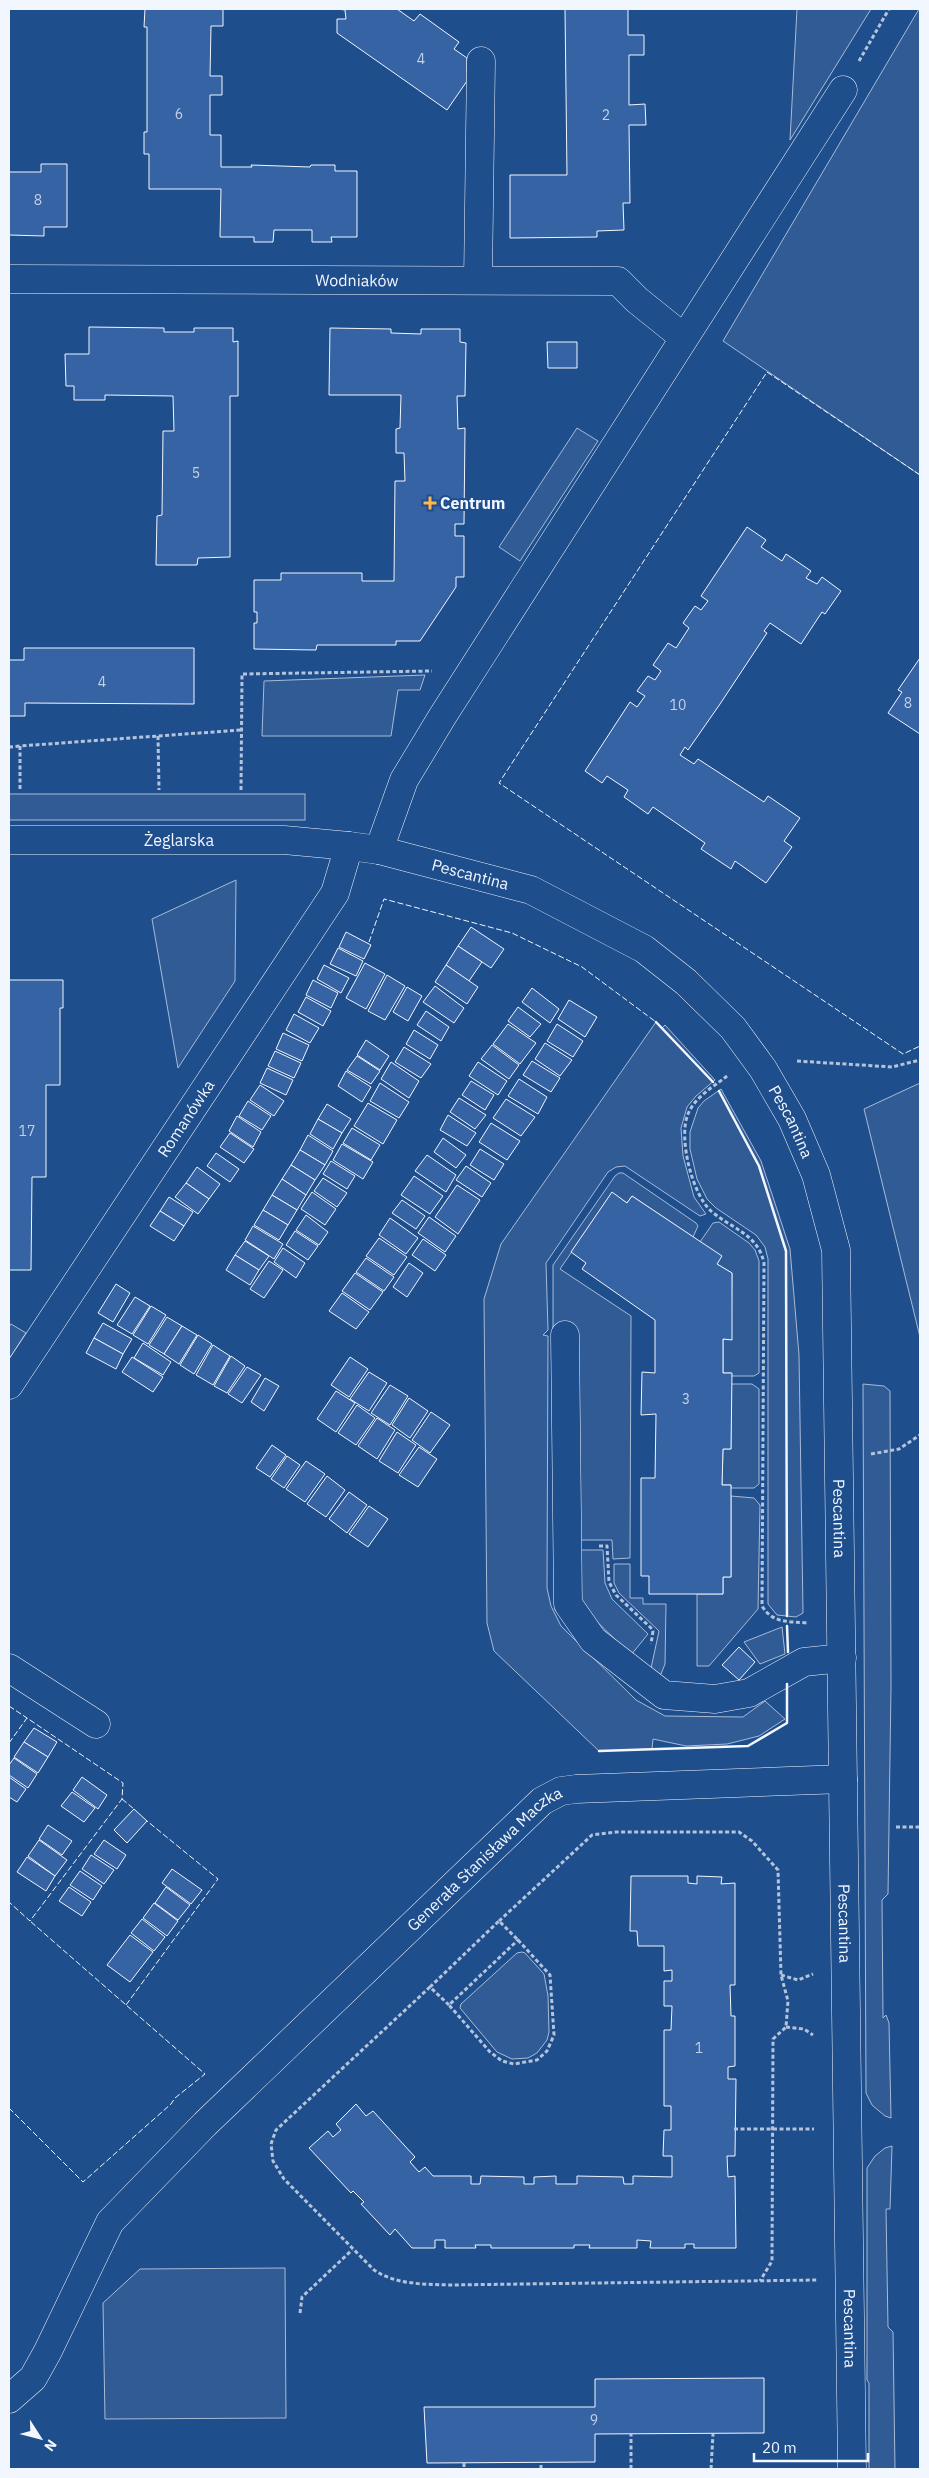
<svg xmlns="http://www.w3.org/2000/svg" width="929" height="2478" font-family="'IBM Plex Sans',sans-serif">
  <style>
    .built { fill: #305b95; stroke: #a8bbd7 }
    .building { fill: #3563a3; stroke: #f2f6ff }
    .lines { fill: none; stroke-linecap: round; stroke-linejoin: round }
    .minor-casing { stroke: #f2f6ff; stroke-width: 29 }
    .path { stroke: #b3c4dc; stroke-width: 3; stroke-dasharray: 4 2.5; stroke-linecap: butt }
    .minor { stroke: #1f4e8c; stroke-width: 28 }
    .fence { stroke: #f2f6ff; stroke-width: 1; stroke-dasharray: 6 2.5; stroke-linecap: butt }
    .wall { stroke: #f2f6ff; stroke-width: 2.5 }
    .poi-dot { fill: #ffb74d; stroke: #1f4e8c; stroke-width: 2 }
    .labels { text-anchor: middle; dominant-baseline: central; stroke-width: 4; stroke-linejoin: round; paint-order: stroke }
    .number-label { font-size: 14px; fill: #c3d1e8 }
    .street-label { font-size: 16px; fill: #f2f6ff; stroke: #1f4e8c }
    .poi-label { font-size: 16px; font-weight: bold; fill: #f2f6ff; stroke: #1f4e8c; text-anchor: start }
  </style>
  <rect width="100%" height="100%" fill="#1f4e8c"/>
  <g class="built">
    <polygon points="797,9 871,9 790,140"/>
    <polygon points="919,9 920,9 920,475 723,341"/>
    <polygon points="577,428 598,441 520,561 499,547"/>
    <polygon points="425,675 420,690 398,690 391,736 262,736 264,681"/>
    <rect x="9" y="794" width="296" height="26"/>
    <polygon points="236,880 235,981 178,1068 152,919"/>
    <polygon points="656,1022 662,1028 665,1025 715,1080 696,1096 687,1107 681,1128 683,1156 694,1197 706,1214 700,1216 625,1166 616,1167 608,1172 546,1263 548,1330 543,1335 548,1336 547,1588 551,1606 561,1626 636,1700 665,1716 743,1717 765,1701 785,1719 759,1736 727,1744 686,1746 653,1739 652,1749 599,1751 494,1651 487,1623 484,1299 501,1244"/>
    <polygon points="920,1083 920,1337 864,1109"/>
    <polygon points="721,1089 761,1161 790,1249 799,1355 803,1613 796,1617 777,1615 768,1604 768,1259 765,1247 756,1235 716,1208 707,1199 697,1179 690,1149 690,1132 698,1108 704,1101"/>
    <polygon points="619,1173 623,1173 696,1223 698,1226 693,1237 632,1196 627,1203 612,1193 560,1269 631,1316 630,1558 613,1559 612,1540 576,1540 553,1331 553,1265 615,1176"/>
    <polygon points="719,1222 749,1243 755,1250 759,1261 759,1373 754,1376 731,1376 731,1373 723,1373 723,1339 731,1339 732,1273 717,1264 700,1242 713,1223"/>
    <polygon points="11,1324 26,1333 9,1359 9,1327"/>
    <polygon points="731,1384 752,1384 759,1389 759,1484 754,1488 731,1488 731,1485 722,1485 723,1449 731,1449"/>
    <polygon points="863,1384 884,1386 890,1391 891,1686 888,1894 882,1900 883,2018 886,2015 889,2023 891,2118 885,2116 872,2105 866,2093"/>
    <polygon points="731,1496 754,1498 760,1505 758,1609 709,1666 697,1666 697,1594 723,1594 723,1577 731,1577"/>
    <polygon points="575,1550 603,1550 605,1583 612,1599 648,1634 631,1655 583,1608 577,1590"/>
    <polygon points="614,1564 630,1564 630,1598 643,1598 643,1604 666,1604 665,1664 661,1674 657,1676 650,1673 659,1631 619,1593 614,1583"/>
    <polygon points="782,1627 785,1654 760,1664 744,1642"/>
    <polygon points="522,1952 525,1953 544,1974 548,1996 549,2032 547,2040 537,2053 528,2058 512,2059 497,2052 460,2008 461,2004 517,1953"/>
    <polygon points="892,2146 890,2209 886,2209 888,2327 893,2332 895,2469 869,2469 869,2383 867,2380 867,2168 875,2156 885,2148"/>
    <polygon points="285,2268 286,2418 105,2419 103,2303 140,2269"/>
  </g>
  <g class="building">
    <polygon points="145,9 223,9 223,26 211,26 210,76 222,76 222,95 210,95 210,135 221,135 221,167 252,167 251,165 310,167 311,165 335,165 335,171 357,171 357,237 331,237 332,242 312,242 312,230 274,230 273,242 254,242 254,237 220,237 221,189 149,189 149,154 144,154 144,132 147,132 147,27 144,27"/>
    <polygon points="397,9 414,21 420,14 459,42 454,49 467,58 467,81 447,110 337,33 337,19 346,19 345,10 337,9"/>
    <polygon points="565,9 628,9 628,35 644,35 644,55 629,55 629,105 645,104 646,125 629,125 630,203 623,203 624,230 597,231 597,237 510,238 510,175 567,175"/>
    <polygon points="41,164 67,164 67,227 44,227 44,236 9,235 9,172 41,172"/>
    <polygon points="89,327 164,328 164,332 194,332 194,328 233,328 233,342 238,341 238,396 230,396 230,557 198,558 197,565 156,565 157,516 162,515 163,431 174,431 173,396 105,395 105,400 74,400 74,386 66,386 65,354 89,354"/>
    <polygon points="330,328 391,329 391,333 421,334 421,329 460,329 460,342 466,343 465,396 457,396 458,429 465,428 464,524 455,524 455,536 464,536 464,577 456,577 456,587 420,641 396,641 396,645 317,645 316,650 254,649 254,623 257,623 257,612 254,612 254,580 281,580 281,573 362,573 362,581 394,581 395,481 405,481 404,453 396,453 396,429 400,428 401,395 329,395"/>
    <polygon points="547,342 577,342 577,368 548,368"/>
    <polygon points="747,527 766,540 761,547 782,561 786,554 811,571 806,578 817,584 822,577 841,591 825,614 822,612 801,644 770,623 764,631 767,633 720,704 688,750 685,747 680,755 694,764 698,759 764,802 768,796 800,818 784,841 792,847 766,883 735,861 731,869 701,849 705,843 653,807 648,814 624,797 628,790 607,776 602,783 585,771 630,702 637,707 645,696 637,691 648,676 655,680 661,671 653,665 668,643 676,648 689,628 683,623 695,606 701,610 708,601 701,596"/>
    <polygon points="24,648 194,648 194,704 25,703 25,716 9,716 9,660 24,660"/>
    <polygon points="920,658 920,734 888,713 902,692 898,690"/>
    <polygon points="471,927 504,949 491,968 458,946"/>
    <polygon points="346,932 371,945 364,959 339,947"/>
    <polygon points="458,946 482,962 469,981 446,965"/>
    <polygon points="338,948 363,961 356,976 330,964"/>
    <polygon points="365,963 385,974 366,1009 346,998"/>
    <polygon points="324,965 349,978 341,993 317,979"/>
    <polygon points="446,965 478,987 467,1004 435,982"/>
    <polygon points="387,975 405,986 385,1020 368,1011"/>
    <polygon points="9,980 63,980 63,1008 60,1008 60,1085 46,1085 46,1177 32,1177 31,1270 9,1270"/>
    <polygon points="313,980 338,993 331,1008 306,995"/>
    <polygon points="435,986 464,1008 454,1023 423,1002"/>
    <polygon points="407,987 422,996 408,1021 393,1012"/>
    <polygon points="532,988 559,1009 550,1023 522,1002"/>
    <polygon points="306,997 331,1011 323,1026 298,1012"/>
    <polygon points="569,1000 597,1017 585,1037 558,1019"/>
    <polygon points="518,1007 541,1024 530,1037 508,1021"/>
    <polygon points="426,1011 449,1027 441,1041 417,1025"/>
    <polygon points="294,1014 319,1028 310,1043 286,1030"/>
    <polygon points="508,1024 536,1043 520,1064 493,1044"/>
    <polygon points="557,1024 583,1041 573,1057 547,1041"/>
    <polygon points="414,1030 438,1045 430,1059 406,1044"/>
    <polygon points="283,1033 309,1045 302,1061 276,1049"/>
    <polygon points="366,1040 389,1056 380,1070 357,1055"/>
    <polygon points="545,1043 572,1060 560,1076 535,1059"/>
    <polygon points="492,1045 519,1065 509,1079 481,1059"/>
    <polygon points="404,1047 431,1064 421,1078 395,1062"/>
    <polygon points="275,1051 301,1063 294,1078 268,1066"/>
    <polygon points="357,1056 380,1071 371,1084 347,1070"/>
    <polygon points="532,1061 560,1078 551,1092 523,1075"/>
    <polygon points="391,1062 419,1081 409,1098 381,1079"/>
    <polygon points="478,1062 507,1081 498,1095 469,1076"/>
    <polygon points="267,1068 293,1080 286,1095 260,1083"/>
    <polygon points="346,1071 371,1087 362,1102 338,1086"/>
    <polygon points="519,1079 547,1097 538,1114 508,1096"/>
    <polygon points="471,1081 494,1095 485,1110 462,1095"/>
    <polygon points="380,1083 409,1102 399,1118 370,1101"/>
    <polygon points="260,1085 284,1101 274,1116 250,1100"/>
    <polygon points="459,1098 486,1115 475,1129 450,1112"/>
    <polygon points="506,1099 535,1117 521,1136 493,1118"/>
    <polygon points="248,1101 271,1116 262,1130 239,1116"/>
    <polygon points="368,1103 397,1120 383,1144 354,1126"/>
    <polygon points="327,1104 351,1119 342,1133 318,1119"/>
    <polygon points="448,1115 476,1133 467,1146 440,1130"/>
    <polygon points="237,1116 261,1132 253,1147 229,1131"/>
    <polygon points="318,1119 342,1133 333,1149 310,1134"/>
    <polygon points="491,1123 520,1141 507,1160 479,1142"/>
    <polygon points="352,1128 380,1145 371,1160 343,1143"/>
    <polygon points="230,1133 254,1149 244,1163 220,1147"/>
    <polygon points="308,1135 333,1151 325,1165 300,1150"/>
    <polygon points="443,1138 466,1155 456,1168 434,1152"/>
    <polygon points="342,1144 373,1162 363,1179 333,1160"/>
    <polygon points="480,1149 504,1164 494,1180 470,1165"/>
    <polygon points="300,1150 325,1165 315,1180 291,1165"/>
    <polygon points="216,1153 239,1169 230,1182 207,1166"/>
    <polygon points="427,1155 456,1175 446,1192 415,1171"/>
    <polygon points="331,1161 355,1176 347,1189 323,1174"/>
    <polygon points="291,1165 315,1180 306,1195 282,1179"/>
    <polygon points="466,1166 491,1183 482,1197 456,1180"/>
    <polygon points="197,1167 220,1184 209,1199 186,1183"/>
    <polygon points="414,1176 443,1196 430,1214 401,1195"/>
    <polygon points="323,1178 347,1193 337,1207 314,1191"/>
    <polygon points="282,1179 306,1195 297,1210 272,1195"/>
    <polygon points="186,1183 209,1199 198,1214 175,1197"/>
    <polygon points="457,1185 480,1200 458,1234 435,1217"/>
    <polygon points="312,1192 336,1209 325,1225 301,1209"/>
    <polygon points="612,1192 627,1203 632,1196 722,1256 717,1264 732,1273 732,1340 723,1339 723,1373 732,1373 731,1449 723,1449 722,1485 731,1485 731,1577 723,1577 723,1594 649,1594 649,1576 641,1576 641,1478 655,1478 656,1414 641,1415 642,1372 655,1373 655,1320 582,1269 586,1263 571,1252"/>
    <polygon points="272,1195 297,1210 288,1225 263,1210"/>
    <polygon points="169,1197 193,1212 184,1226 160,1211"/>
    <polygon points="402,1200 425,1216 416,1229 392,1213"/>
    <polygon points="263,1210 288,1225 279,1240 254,1225"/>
    <polygon points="160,1211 184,1226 174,1241 150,1226"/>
    <polygon points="306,1215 328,1232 319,1245 296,1230"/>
    <polygon points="429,1217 456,1236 445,1252 418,1233"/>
    <polygon points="390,1218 418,1238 406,1254 379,1235"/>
    <polygon points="253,1226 283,1244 274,1259 245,1240"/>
    <polygon points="295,1231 318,1246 308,1260 286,1245"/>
    <polygon points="379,1238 407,1257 394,1275 366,1256"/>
    <polygon points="423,1239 446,1255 435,1271 412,1255"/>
    <polygon points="245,1241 269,1256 259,1270 235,1255"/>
    <polygon points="283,1248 305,1263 296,1278 274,1262"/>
    <polygon points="235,1255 259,1270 250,1285 226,1270"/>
    <polygon points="366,1258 394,1277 384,1291 356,1272"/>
    <polygon points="269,1261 283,1270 264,1298 250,1289"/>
    <polygon points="409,1263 423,1273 407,1297 393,1287"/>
    <polygon points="355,1273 383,1292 370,1310 342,1291"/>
    <polygon points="116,1284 130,1293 113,1322 98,1313"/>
    <polygon points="342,1293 369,1312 356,1329 329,1311"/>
    <polygon points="135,1297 150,1306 132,1334 117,1325"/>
    <polygon points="151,1306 166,1315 148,1344 133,1335"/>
    <polygon points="167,1317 182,1326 164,1354 149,1345"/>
    <polygon points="103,1323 132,1339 123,1354 94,1338"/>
    <polygon points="182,1326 197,1335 179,1364 164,1354"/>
    <polygon points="198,1335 212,1344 194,1374 180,1365"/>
    <polygon points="94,1338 123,1354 116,1369 86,1353"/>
    <polygon points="143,1343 171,1362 163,1375 134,1358"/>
    <polygon points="213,1345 230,1356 213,1385 196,1375"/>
    <polygon points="231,1356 245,1366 227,1393 214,1386"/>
    <polygon points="132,1357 163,1377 153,1392 122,1372"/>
    <polygon points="350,1357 368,1369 349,1397 331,1385"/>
    <polygon points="247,1367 261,1375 242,1403 228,1394"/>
    <polygon points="369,1372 387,1383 369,1411 350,1399"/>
    <polygon points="265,1378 279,1386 264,1411 251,1402"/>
    <polygon points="390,1385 408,1396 390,1425 371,1413"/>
    <polygon points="336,1391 355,1403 336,1432 317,1419"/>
    <polygon points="409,1398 428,1411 410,1438 392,1425"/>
    <polygon points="357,1405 375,1418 356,1445 338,1433"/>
    <polygon points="431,1412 450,1425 430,1453 412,1440"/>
    <polygon points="377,1418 395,1430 377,1459 358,1446"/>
    <polygon points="397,1432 416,1445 398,1473 379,1461"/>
    <polygon points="272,1445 286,1455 270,1477 256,1468"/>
    <polygon points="419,1447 437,1459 418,1487 399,1475"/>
    <polygon points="287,1456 300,1465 284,1488 271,1479"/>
    <polygon points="306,1461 325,1474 305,1502 286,1489"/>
    <polygon points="327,1476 345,1490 326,1517 307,1504"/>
    <polygon points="349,1492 367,1505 347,1533 329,1519"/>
    <polygon points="369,1506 388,1519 368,1547 349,1534"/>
    <polygon points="739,1647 755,1662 739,1680 722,1665"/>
    <polygon points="34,1728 57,1742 48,1757 24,1742"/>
    <polygon points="24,1742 48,1757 38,1773 14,1757"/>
    <polygon points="14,1758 37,1774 28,1788 9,1775 9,1765"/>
    <polygon points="9,1777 26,1789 17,1802 9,1797"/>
    <polygon points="82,1777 107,1795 98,1809 73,1790"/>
    <polygon points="72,1792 95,1808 84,1822 61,1806"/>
    <polygon points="134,1809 147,1821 127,1843 114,1830"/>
    <polygon points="48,1825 72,1841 62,1855 39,1839"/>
    <polygon points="39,1840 67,1860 55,1876 28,1856"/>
    <polygon points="104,1840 126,1855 117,1869 94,1854"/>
    <polygon points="91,1855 114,1870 104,1884 82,1869"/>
    <polygon points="27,1857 55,1876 46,1891 17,1872"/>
    <polygon points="172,1869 202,1890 191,1904 162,1883"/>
    <polygon points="80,1871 102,1886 93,1900 70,1885"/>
    <polygon points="631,1876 688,1876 688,1883 697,1884 697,1876 722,1877 721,1884 735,1883 735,1985 730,1985 731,2016 735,2016 735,2066 728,2067 728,2079 736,2079 735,2156 727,2156 728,2177 735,2176 736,2248 694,2248 694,2244 685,2244 685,2248 650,2248 651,2241 637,2240 637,2248 589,2248 590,2245 574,2245 574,2248 491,2248 491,2245 475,2245 476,2248 445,2248 445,2240 435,2240 435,2248 412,2248 395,2229 390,2235 361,2204 364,2202 353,2191 351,2193 309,2148 328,2131 333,2137 341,2130 336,2124 356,2104 366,2116 373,2111 415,2157 410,2162 419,2172 425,2167 433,2176 471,2176 471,2184 480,2184 481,2176 524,2177 524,2184 534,2184 534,2177 556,2176 556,2184 577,2184 577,2176 623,2177 624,2184 633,2184 633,2176 672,2177 672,2156 663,2156 664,2130 671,2130 671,2106 664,2106 664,2030 671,2030 672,2006 664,2006 664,1981 672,1981 672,1970 664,1971 664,1946 638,1946 637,1931 630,1931"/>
    <polygon points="69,1887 91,1902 82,1916 59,1901"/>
    <polygon points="166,1887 190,1905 178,1920 155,1903"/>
    <polygon points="154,1903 178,1921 167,1936 143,1918"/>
    <polygon points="142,1919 165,1937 154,1951 131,1933"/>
    <polygon points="130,1935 153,1952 130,1982 107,1965"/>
    <polygon points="764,2378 764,2433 595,2434 595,2462 427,2463 424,2407 595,2407 595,2379"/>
  </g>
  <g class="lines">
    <defs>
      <g id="minor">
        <path id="s1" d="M 9,279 L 618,281 L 637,300 L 683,337"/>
        <polyline points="478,280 481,61"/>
        <path id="s2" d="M 9,840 L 284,840 L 349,846 L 379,850 L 531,890 L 644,949 L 686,982 L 733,1028 L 763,1069 L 792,1119 L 816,1175 L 836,1250 L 852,2469"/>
        <polyline points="379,850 404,780 442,717 843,90"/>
        <polyline points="565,1335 568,1604 593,1640 664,1695 715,1699 749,1693 804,1662 842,1658"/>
        <path id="s3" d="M 9,1385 L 335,893 L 349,846"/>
        <polyline points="9,1668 96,1724"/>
        <path id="s4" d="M 9,2399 L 33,2378 L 48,2351 L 110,2222 L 205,2124 L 542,1801 L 561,1791 L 576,1789 L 843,1779"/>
      </g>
    </defs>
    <use href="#minor" class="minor-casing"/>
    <g class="path">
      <polyline points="859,61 889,9"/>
      <polyline points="158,736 159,790"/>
      <polyline points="9,747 20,746"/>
      <polyline points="20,789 20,746 241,730"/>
      <polyline points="241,790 242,674 432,671"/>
      <polyline points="797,1061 892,1067 920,1060"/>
      <path d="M 727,1076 C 713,1087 695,1097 688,1114 C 678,1137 692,1194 711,1211 C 732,1229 758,1234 764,1263 L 762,1606 C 773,1624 789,1621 807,1623"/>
      <polyline points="871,1454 899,1449 920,1435"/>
      <polyline points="599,1546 607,1546 609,1582 616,1595 651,1628 653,1631 651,1644"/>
      <polyline points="896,1827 920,1827"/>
      <polyline points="499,1921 592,1835 616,1832 739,1832 752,1841 778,1870 781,1975 788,2001 786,2027 773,2039 772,2261 760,2281"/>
      <polygon points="518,1940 550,1975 554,2035 547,2051 537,2060 514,2064 502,2061 490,2052 449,2005"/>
      <polyline points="781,1975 798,1980 813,1974"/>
      <path d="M 430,1987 L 276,2130 L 271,2144 L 273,2161 L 284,2179 L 374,2270 C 397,2285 423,2284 450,2285 L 817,2280"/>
      <polyline points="449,2005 430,1987 499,1921 518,1940"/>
      <polyline points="786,2027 804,2029 813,2035"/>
      <polyline points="734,2129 814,2129"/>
      <polyline points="300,2313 302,2297 352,2250"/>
      <polyline points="464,2463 464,2469"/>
      <polyline points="541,2469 541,2463"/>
      <polyline points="631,2469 631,2434"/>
      <polyline points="711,2469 713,2434"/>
    </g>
    <use href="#minor" class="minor"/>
    <g class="fence">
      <polyline points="920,475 767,372 499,783 903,1054 920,1046"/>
      <polyline points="369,942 384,899 512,933 582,967 656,1022"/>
      <polyline points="9,1706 27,1718"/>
      <polyline points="9,1743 27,1718 123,1783 122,1799 30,1921 9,1902"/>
      <polyline points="122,1799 134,1809"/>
      <polyline points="126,2005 218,1879 147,1821"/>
      <polyline points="9,2108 83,2182 171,2104 175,2098 205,2074 30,1921"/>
    </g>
    <g class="wall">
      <polyline points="656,1022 713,1082"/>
      <polyline points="719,1091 759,1166 786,1251 787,1616"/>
      <polyline points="787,1626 788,1652"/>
      <polyline points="599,1751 748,1746 787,1723 787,1684"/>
    </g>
  </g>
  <path class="poi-dot" d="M427.5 495.5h5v5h5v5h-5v5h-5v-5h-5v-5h5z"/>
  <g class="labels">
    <g class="number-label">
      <text x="421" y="59">4</text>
      <text x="179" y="114">6</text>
      <text x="606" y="115">2</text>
      <text x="38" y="200">8</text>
      <text x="196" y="473">5</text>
      <text x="102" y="682">4</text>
      <text x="908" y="703">8</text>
      <text x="678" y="705">10</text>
      <text x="27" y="1131">17</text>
      <text x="686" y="1399">3</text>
      <text x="699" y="2048">1</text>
      <text x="594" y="2420">9</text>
    </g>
    <g class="street-label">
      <text stroke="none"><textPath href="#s1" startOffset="348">Wodniaków</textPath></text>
      <text stroke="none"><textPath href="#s2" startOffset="170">Żeglarska</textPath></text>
      <text stroke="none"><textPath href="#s2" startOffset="465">Pescantina</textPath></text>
      <text stroke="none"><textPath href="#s3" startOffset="320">Romanówka</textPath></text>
      <text stroke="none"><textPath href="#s2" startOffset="885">Pescantina</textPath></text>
      <text stroke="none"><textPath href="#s2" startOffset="1290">Pescantina</textPath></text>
      <text stroke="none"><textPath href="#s4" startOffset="728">Generała Stanisława Maczka</textPath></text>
      <text stroke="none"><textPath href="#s2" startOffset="1695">Pescantina</textPath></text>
      <text stroke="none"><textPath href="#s2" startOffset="2100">Pescantina</textPath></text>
    </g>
    <g class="poi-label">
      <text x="440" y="503">Centrum</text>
    </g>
  </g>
  <rect width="929" height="2478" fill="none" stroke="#f2f6ff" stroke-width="20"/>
  <g transform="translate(40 2438) rotate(126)" stroke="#1f4e8c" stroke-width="4" paint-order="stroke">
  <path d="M0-4L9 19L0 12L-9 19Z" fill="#f2f6ff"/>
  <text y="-8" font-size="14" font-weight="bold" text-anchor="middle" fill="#f2f6ff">N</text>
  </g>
  <path d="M754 2453v8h114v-8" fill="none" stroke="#f2f6ff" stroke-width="2.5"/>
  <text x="762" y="2453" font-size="15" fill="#f2f6ff" stroke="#1f4e8c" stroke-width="4" paint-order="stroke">20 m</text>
</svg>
